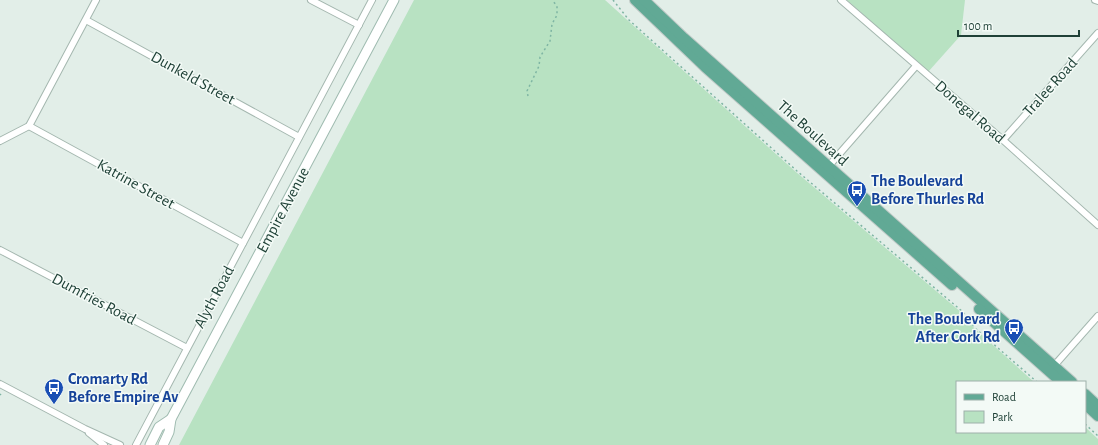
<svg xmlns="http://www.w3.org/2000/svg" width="1098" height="445" font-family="'Alegreya Sans',sans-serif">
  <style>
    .green { fill: #b8e2c2 }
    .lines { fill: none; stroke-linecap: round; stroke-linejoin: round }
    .minor-casing { stroke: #a4b7af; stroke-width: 8 }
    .secondary-casing { stroke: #9fbbb0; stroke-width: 11 }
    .primary-casing { stroke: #c0cac7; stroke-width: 12 }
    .path { stroke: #7eb5a3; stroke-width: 1.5; stroke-dasharray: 2 3; stroke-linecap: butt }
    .minor { stroke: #fff; stroke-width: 6 }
    .secondary { stroke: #fff; stroke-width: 9 }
    .primary { stroke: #61a995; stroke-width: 10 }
    .labels { text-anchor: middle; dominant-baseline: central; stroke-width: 3; stroke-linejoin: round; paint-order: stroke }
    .street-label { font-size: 16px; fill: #1f4137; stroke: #f3faf6 }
    .transit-label { font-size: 16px; font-weight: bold; fill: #164399; stroke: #f3faf6; text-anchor: start }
  </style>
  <rect width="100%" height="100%" fill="#e2eee8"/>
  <g class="green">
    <polygon points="414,0 605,0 796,172 962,313 974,328 1034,382 957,382 957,432 1085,432 1085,427 1098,439 1098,445 179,445"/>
    <polygon points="847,0 965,0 961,35 928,72"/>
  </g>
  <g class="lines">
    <defs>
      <g id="minor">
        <polyline points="311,0 359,25"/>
        <polyline points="841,0 1003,140 1098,225"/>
        <polyline points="1095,0 1098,1"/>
        <polyline points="86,20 299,137"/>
        <polyline points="29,126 243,243"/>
        <polyline points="1003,140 1098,33"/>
        <polyline points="0,141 29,126 96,0"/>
        <polyline points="827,168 916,66"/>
        <polyline points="0,250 187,348"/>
        <polyline points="1053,367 1098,316"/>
        <polyline points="0,384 85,429 120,445"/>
        <polyline points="89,433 104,445"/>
        <polyline points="136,445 372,0"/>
      </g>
      <g id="secondary">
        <polyline points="150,445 159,427 171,419"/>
        <polyline points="163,445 169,432 171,419 394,0"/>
      </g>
      <g id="primary">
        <polyline points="635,0 705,67 952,285"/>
        <polyline points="644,0 684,38 1072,382"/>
        <polyline points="979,309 1061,382"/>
        <polyline points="1085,394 1098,406"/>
        <polyline points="1085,404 1098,416"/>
      </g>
    </defs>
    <use href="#minor" class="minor-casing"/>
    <use href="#secondary" class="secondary-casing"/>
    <use href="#primary" class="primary-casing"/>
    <g class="path">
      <polyline points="613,0 629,20 797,171 963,312 975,328 1037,382"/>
      <polyline points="528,96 527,91 539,66 540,57 550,41 552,24 557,15 557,6 552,0"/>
      <polyline points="0,395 1,394"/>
      <polyline points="1085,424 1098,436"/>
    </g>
    <use href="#minor" class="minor"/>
    <use href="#secondary" class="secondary"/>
    <use href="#primary" class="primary"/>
  </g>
  <defs>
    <symbol id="bus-pin" viewBox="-11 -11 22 30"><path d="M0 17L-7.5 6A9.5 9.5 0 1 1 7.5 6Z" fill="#1a4fb4" stroke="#f3faf6"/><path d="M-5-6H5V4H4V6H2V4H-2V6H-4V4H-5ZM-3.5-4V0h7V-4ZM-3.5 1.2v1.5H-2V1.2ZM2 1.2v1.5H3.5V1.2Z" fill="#fff"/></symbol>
  </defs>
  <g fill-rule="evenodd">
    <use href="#bus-pin" x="846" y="179" width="22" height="30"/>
    <use href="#bus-pin" x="1003" y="317" width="22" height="30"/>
    <use href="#bus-pin" x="43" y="377" width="22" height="30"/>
  </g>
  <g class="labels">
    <g class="street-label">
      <text transform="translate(193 78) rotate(29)">Dunkeld Street</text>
      <text transform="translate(1050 87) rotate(-48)">Tralee Road</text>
      <text transform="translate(970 112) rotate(41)">Donegal Road</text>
      <text transform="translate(813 133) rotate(42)">The Boulevard</text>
      <text transform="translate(136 184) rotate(29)">Katrine Street</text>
      <text transform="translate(283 210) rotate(-62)">Empire Avenue</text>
      <text transform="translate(214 297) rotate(-62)">Alyth Road</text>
      <text transform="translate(94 299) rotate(28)">Dumfries Road</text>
    </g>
    <g class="transit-label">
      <text x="871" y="181">The Boulevard<tspan x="871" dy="18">Before Thurles Rd</tspan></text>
      <text x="1000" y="319" text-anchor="end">The Boulevard<tspan x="1000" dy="18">After Cork Rd</tspan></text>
      <text x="68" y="379">Cromarty Rd<tspan x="68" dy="18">Before Empire Av</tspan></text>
    </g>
  </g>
  <rect x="956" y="381" width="130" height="52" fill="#f3faf6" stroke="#9eb0aa"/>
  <rect x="964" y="394" width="20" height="6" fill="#61a995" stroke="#9eb0aa"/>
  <text x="992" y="401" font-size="12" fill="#1f4137">Road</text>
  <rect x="964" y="411" width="20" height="12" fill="#b8e2c2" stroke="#9eb0aa"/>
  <text x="992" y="421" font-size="12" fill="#1f4137">Park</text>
  <path d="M958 30v6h121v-6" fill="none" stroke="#1f4137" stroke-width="2"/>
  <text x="964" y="30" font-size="12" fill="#1f4137" stroke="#f3faf6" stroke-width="3" paint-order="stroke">100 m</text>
</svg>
